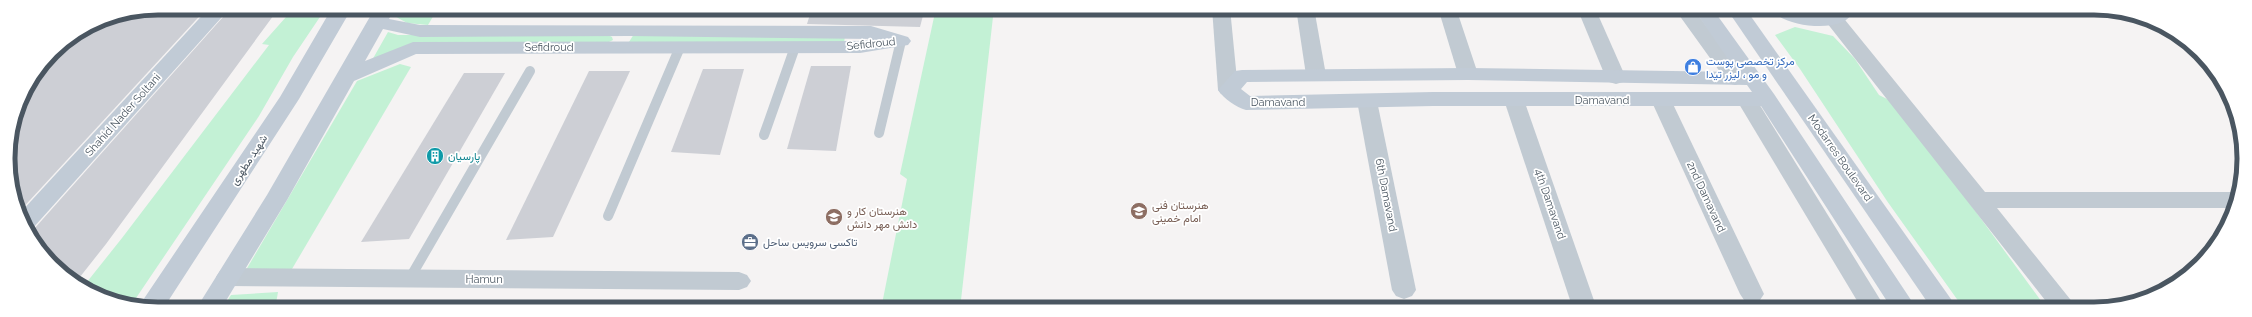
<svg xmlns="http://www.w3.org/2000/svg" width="2252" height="317" font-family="Raleway,Vazirmatn,sans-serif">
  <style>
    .green { fill: #c3f1d5 }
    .building { fill: #cdcfd5 }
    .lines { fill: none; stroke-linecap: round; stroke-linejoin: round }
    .lane { stroke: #c1cad2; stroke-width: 10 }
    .street { fill: #c1cad2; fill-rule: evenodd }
    .secondary { fill: #c1cbd6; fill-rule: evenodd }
    .labels { text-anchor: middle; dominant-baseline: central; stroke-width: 3.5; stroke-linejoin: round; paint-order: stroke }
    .street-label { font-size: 11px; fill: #4a5661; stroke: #fff }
    .shop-label { font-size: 11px; fill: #366cbe; stroke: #fff; text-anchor: start }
    .culture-label { font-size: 11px; fill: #0d838f; stroke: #fff; text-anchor: start }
    .education-label { font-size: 11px; fill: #785e54; stroke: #fff; text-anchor: start }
    .service-label { font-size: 11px; fill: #4e5e75; stroke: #fff; text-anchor: start }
    .rim { fill: none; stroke: #4a5661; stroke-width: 5 }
  </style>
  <rect width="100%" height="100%" fill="#f5f3f3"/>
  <g class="green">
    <polygon points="294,8 326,8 293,57 259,116 132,304 92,293 83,287 122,238 269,45 262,44"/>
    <polygon points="394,8 438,8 428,25 407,23 391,14"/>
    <polygon points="936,8 994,8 960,309 881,309 907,179 900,174"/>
    <polygon points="1795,27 1833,36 1855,59 1879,95 1897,104 2047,309 1964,309 1887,201 1800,69 1775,35"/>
    <polygon points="388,32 398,35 608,35 612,37 613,40 607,43 432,43 371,62"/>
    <polygon points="634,34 845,36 844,43 629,42"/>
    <polygon points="400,64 411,67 292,269 246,270 357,81"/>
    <polygon points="278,292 275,309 222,309 231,295"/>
  </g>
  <g class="building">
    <polygon points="158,8 207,8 19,212 16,207 8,149 20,101 52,52 101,19"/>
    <polygon points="231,8 279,8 106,244 76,282 46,258 30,230 34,229"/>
    <polygon points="812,8 925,8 920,27 807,24"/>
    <polygon points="811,66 851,66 836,151 787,149"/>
    <polygon points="703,69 744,69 720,155 671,152"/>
    <polygon points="589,71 630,71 553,237 506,240"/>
    <polygon points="464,73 505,73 409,239 361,242"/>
  </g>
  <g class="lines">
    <g class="lane">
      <polyline points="879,133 901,41"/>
      <polyline points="764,135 795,47"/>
      <polyline points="608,216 680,47"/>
      <polyline points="410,278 530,71"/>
    </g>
    <g class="street">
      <polygon points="1212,8 1230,8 1238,90 1235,94 1228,96 1221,94 1218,90"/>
      <polygon points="1296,8 1314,8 1326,75 1323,79 1316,81 1309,79 1306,75"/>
      <polygon points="1438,8 1456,8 1478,74 1475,78 1468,80 1461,78 1458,74"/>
      <polygon points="1577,8 1595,8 1626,78 1623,82 1616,84 1609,82 1606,78"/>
      <polygon points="1674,8 1693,8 1742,75 1745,79 1742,83 1735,85 1728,83"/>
      <polygon points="1834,13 1841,15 1985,192 2235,192 2237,193 2233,208 1997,208 2078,309 2052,309 1827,23 1825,19 1827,15"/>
      <polygon points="1746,93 1753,94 1886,309 1862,309 1736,99 1739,94"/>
      <polygon points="1514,94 1521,95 1524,100 1597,309 1573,309 1504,100 1507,95"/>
      <polygon points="1661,94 1668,95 1671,100 1764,294 1760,300 1752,303 1744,300 1740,294 1651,100 1654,95"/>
      <polygon points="1367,95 1374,96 1377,101 1416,290 1412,296 1404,299 1396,296 1392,290 1357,101 1360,96"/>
      <polygon points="228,268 739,272 747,275 751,281 747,287 739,290 228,286 220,283 216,277 220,271"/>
    </g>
    <g class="secondary">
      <polygon points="209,8 230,8 33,228 29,229 20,213"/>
      <polygon points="332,8 352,8 299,99 163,309 139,306 280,97"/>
      <path d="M 375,8 L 395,8 L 389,19 L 420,25 L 871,26 L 908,37 L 911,41 L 908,45 L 860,53 L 416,54 L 354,81 L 287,200 L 221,309 L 196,309 L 267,195 ZM 383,29 L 420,37 L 630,36 L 873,39 L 860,41 L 413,42 L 365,61 Z"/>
      <path d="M 1693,8 L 1712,8 L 1774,94 L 1917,309 L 1892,309 L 1761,106 L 1433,106 L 1246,110 C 1236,107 1224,99 1218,90 L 1235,71 L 1242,70 L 1468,68 L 1737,72 ZM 1468,80 L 1747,85 L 1752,92 L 1433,92 L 1250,96 L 1241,89 L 1247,82 Z"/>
      <polygon points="1726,8 1745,8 1958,309 1932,309"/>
      <path d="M 1770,8 L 1793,8 L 1807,14 L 1824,15 L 1837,8 L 1856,8 C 1852,15 1848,20 1840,23 C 1822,30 1781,25 1770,8 Z"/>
    </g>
  </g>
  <defs>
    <symbol id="shop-disc" viewBox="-11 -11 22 22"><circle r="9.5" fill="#3f7fe0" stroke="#fff"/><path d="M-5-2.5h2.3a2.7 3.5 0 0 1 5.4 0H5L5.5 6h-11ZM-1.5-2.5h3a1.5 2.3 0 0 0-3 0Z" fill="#fff"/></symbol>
    <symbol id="building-disc" viewBox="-11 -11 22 22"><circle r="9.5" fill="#0f9aa8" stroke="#fff"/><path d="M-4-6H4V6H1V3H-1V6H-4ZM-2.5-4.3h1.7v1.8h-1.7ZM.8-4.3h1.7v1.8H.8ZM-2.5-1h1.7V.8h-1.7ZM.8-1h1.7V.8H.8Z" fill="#fff"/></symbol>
    <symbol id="school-disc" viewBox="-11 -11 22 22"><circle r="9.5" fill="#8d6e63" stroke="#fff"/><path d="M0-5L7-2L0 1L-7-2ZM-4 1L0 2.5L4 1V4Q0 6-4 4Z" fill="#fff"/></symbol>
    <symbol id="office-disc" viewBox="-11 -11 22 22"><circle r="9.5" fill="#5c6f8a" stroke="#fff"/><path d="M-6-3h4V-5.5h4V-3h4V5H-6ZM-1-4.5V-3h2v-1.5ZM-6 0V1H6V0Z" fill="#fff"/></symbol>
  </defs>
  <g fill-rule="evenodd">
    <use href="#shop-disc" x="1683" y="57" width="20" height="20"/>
    <use href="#building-disc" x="425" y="146" width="20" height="20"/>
    <use href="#school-disc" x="1129" y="201" width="20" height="20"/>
    <use href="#school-disc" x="824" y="207" width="20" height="20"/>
    <use href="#office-disc" x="740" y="232" width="20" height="20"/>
  </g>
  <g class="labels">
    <g class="street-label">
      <text transform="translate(871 44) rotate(-6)">Sefidroud</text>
      <text x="549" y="47">Sefidroud</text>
      <text x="1602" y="100">Damavand</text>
      <text x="1278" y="102">Damavand</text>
      <text transform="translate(123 115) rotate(-48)">Shahid Nader Soltani</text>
      <text transform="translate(1840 158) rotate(55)">Modarres Boulevard</text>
      <text transform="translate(249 160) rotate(-57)">شهید مطهری</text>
      <text transform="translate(1386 195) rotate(79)">6th Damavand</text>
      <text transform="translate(1706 197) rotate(65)">2nd Damavand</text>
      <text transform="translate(1550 204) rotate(71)">4th Damavand</text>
      <text x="484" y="279">Hamun</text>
    </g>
    <g class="shop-label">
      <text x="1706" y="61">مرکز تخصصی پوست<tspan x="1706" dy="13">و مو ، لیزر تیدا</tspan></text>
    </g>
    <g class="culture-label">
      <text x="448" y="156">پارسیان</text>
    </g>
    <g class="education-label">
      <text x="1152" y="205">هنرستان فنی<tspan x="1152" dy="13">امام خمینی</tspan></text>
      <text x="847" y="211">هنرستان کار و<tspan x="847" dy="13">دانش مهر دانش</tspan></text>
    </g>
    <g class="service-label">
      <text x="763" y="242">تاکسی سرویس ساحل</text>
    </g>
  </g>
  <path d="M0 0H2252V317H0ZM158 15H2094A143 143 0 0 1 2237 158V159A143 143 0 0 1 2094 302H158A143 143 0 0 1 15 159V158A143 143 0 0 1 158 15Z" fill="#fff" fill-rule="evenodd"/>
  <path class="rim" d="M158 15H2094A143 143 0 0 1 2237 158V159A143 143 0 0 1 2094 302H158A143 143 0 0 1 15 159V158A143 143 0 0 1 158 15Z"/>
</svg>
